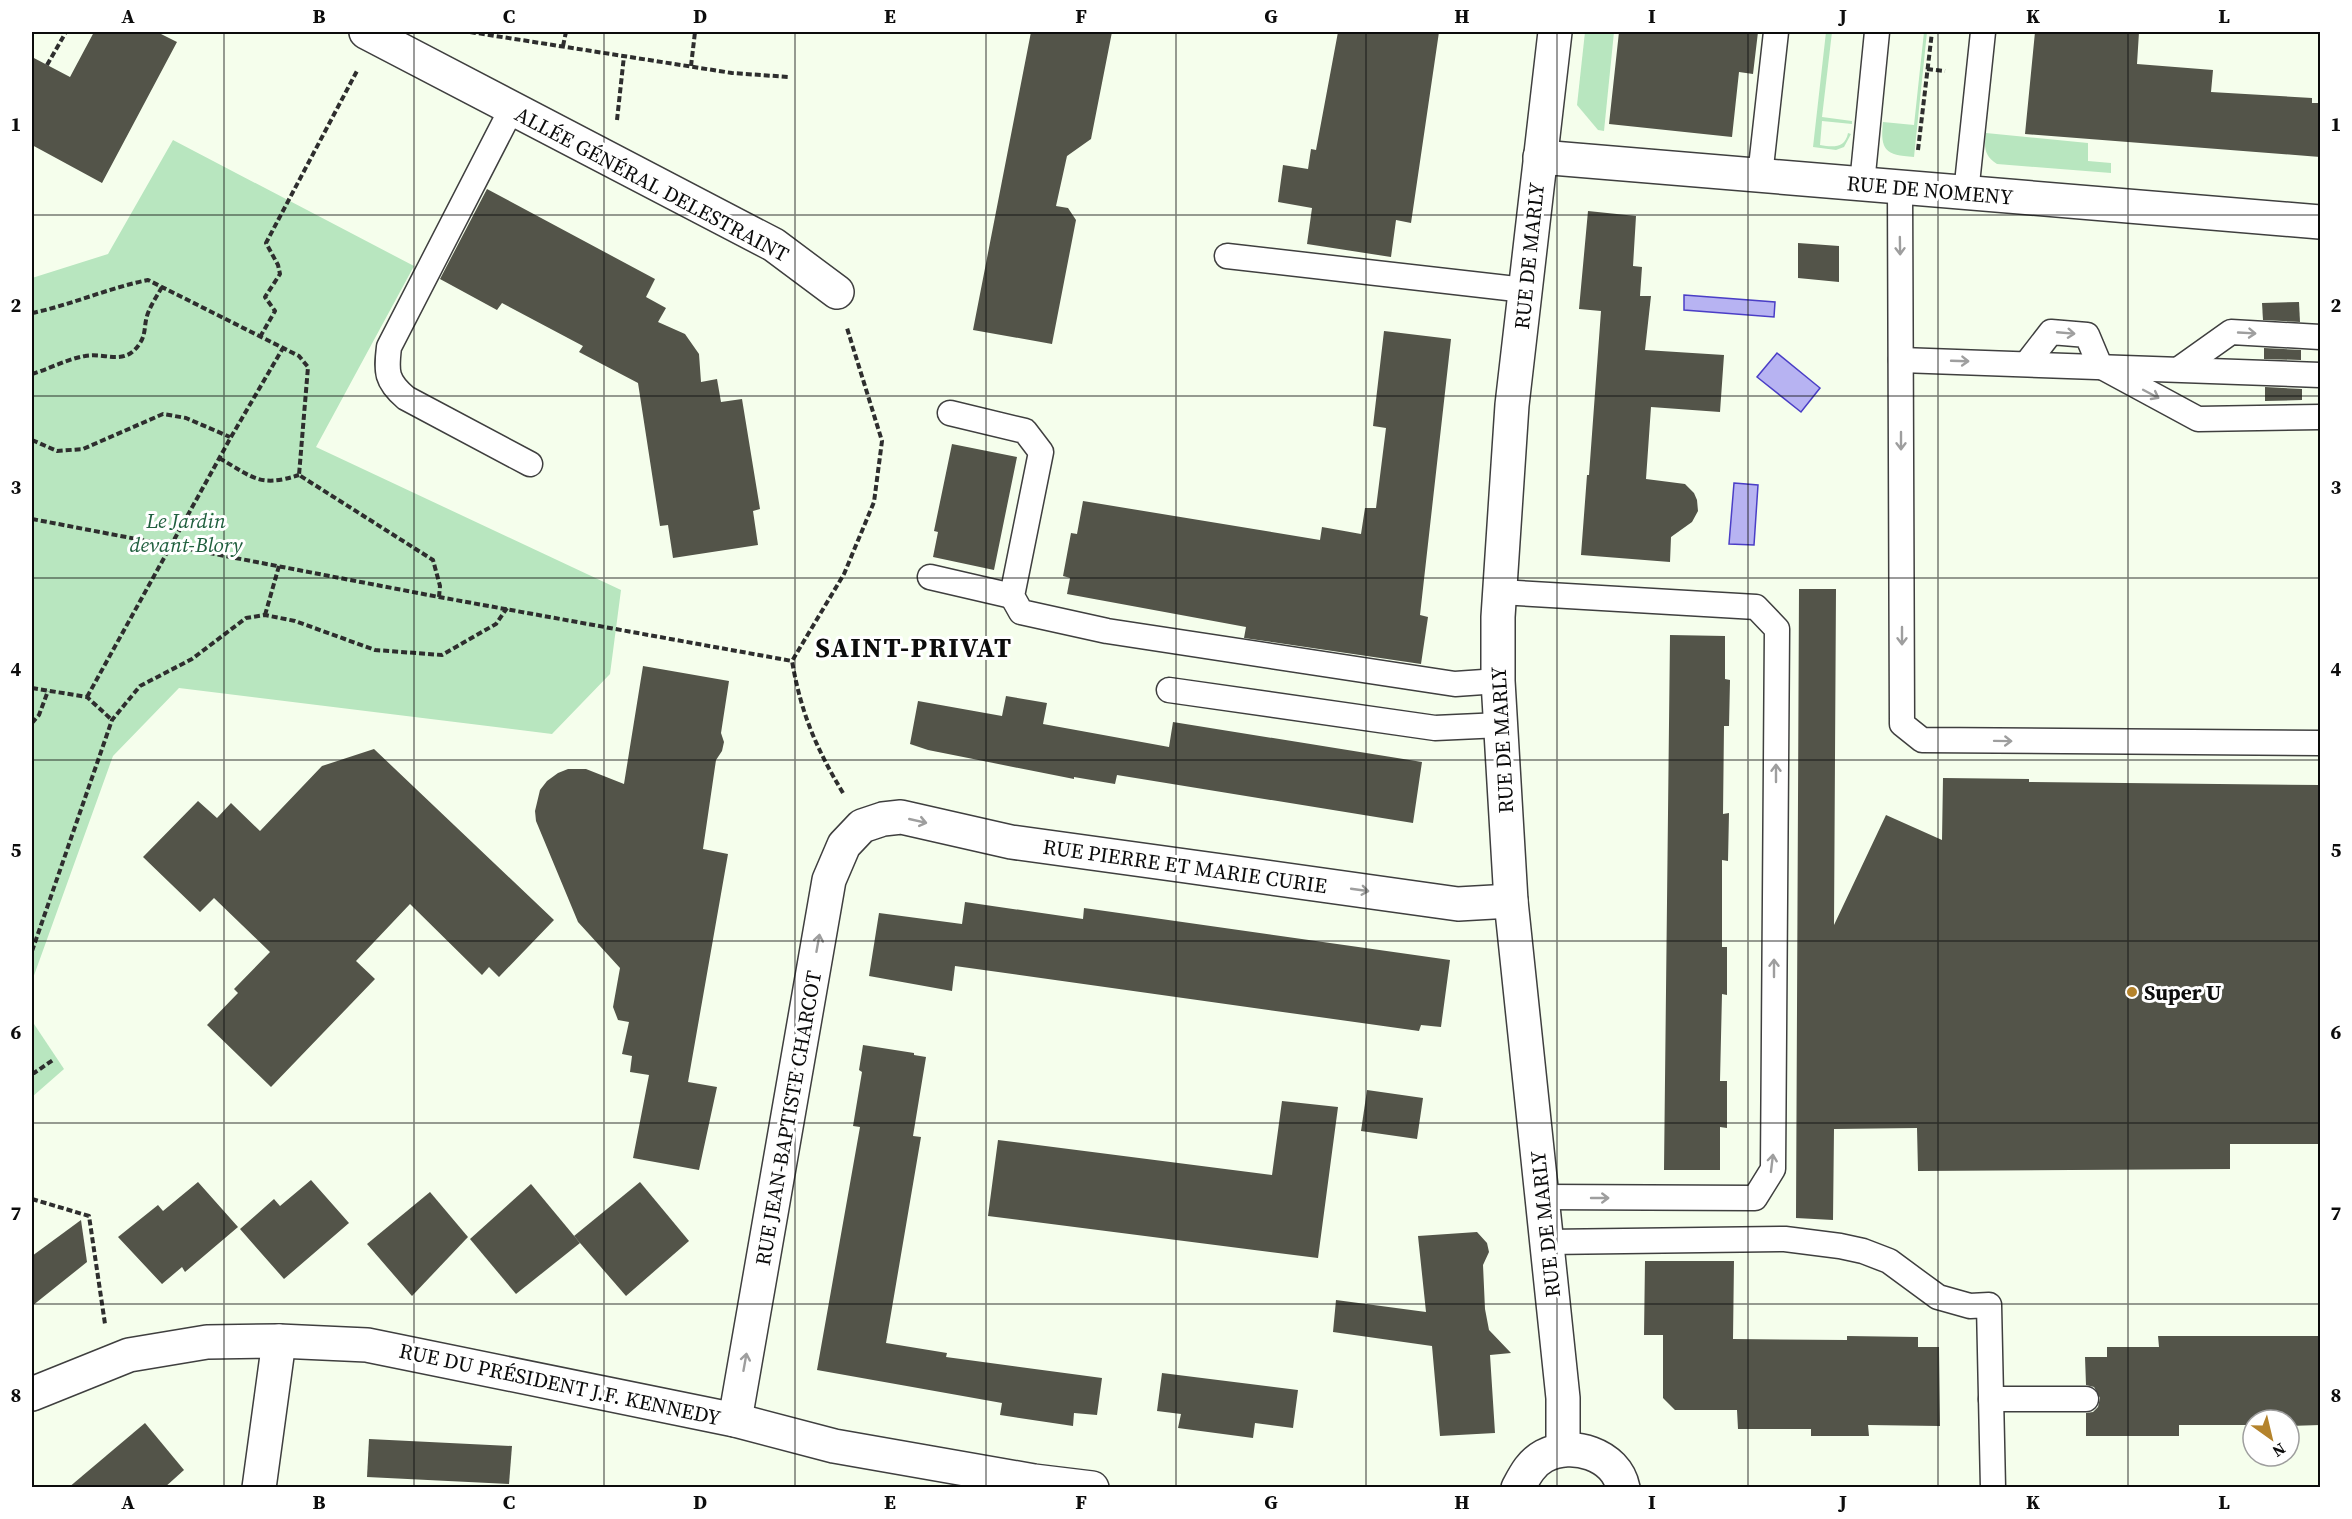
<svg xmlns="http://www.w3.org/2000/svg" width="2352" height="1519" font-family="'Source Serif 4',serif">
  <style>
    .green { fill: #b8e6bf }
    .water { fill: #b7b3f2; stroke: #4a3ec6; stroke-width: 1.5 }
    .building { fill: #535449 }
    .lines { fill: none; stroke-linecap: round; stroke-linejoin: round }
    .service-casing { stroke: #3f3f3f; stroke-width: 27 }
    .minor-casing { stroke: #3f3f3f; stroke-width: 36 }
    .tertiary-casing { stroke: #3f3f3f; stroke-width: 36 }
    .path { stroke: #2e2e2e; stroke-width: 4; stroke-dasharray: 6 3; stroke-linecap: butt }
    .service { stroke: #fff; stroke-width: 24 }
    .minor { stroke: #fff; stroke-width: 33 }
    .tertiary { stroke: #fff; stroke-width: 33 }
    .oneway { stroke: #9e9e9e }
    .grid { fill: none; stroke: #0c0c0c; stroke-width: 1.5; stroke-opacity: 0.55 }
    .poi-dot { fill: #b4832c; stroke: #fff; stroke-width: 2 }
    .labels { text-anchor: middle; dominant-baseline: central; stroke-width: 6; stroke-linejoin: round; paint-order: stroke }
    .street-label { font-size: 21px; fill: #0c0c0c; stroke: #fff }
    .park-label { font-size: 21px; font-style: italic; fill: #205f3e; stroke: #fff }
    .poi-label { font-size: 21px; font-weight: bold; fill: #0c0c0c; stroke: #fff; text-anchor: start }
    .district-label { font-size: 27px; font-weight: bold; letter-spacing: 1.5px; fill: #0c0c0c; stroke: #fff }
    .neatline { fill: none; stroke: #0c0c0c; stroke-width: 2 }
    .grid-label { font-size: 20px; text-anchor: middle; font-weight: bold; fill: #0c0c0c }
  </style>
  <rect width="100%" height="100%" fill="#f5feec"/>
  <g class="green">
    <polygon points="1585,32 1614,32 1604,131 1598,130 1577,105"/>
    <path d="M 1826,32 L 1832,32 L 1822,117 L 1852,121 L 1852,124 L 1822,121 L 1820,145 C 1832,147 1845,149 1848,133 L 1851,134 L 1844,147 L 1836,150 L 1813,147 Z"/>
    <path d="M 1924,32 L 1927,32 L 1914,157 C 1885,155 1880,150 1883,122 L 1914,125 Z"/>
    <path d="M 1986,133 L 2088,143 L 2088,161 L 2111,163 L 2111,173 L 1997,164 C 1984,156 1984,147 1986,133 Z"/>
    <polygon points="173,140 414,266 316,447 621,590 610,674 552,734 179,688 113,756 32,981 32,278 108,254"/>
    <polygon points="32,1021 64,1069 32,1097"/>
  </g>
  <g class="water">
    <polygon points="1684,295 1775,302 1774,317 1684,310"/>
    <polygon points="1777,353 1820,388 1801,412 1757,377"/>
    <polygon points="1734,483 1758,485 1754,545 1729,544"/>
  </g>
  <g class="building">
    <polygon points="94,32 157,32 177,42 102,183 32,145 32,57 70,77"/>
    <polygon points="1031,32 1112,32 1091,139 1067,156 1056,206 1068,208 1076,220 1052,344 973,330"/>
    <polygon points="1338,32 1439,32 1411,223 1396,220 1391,257 1307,244 1312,208 1278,202 1283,165 1308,169 1311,149 1316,150"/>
    <polygon points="1619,32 1758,32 1753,74 1739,72 1732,137 1609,124"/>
    <polygon points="2035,32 2139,32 2137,64 2213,70 2211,92 2312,98 2312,103 2320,103 2320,157 2025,134"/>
    <polygon points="487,189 655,279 646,297 666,308 658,322 685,334 699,354 701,382 717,379 721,402 742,399 760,509 753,511 758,545 673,558 668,525 660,526 638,383 579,352 583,346 502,303 497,310 440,279"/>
    <polygon points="1588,211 1636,216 1633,266 1642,267 1640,296 1651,296 1645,350 1724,355 1720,412 1651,407 1646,479 1685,484 1694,493 1697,500 1698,511 1692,522 1671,537 1670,562 1581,555 1587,475 1589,475 1601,311 1579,309"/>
    <polygon points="1798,243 1839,246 1839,282 1798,278"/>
    <polygon points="2299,302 2300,322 2263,320 2262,303"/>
    <polygon points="1384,331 1451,339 1420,615 1428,617 1421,664 1244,638 1246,627 1067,594 1070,578 1063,576 1071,533 1077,534 1083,501 1320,540 1322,527 1361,534 1365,508 1376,508 1386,428 1373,426"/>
    <polygon points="2264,348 2301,350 2301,360 2264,359"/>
    <polygon points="2265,387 2302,389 2302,400 2265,401"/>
    <polygon points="952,444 1017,457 994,570 933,557 938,532 934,531"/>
    <polygon points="1799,589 1836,589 1834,925 1886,815 1942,840 1943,778 2029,779 2029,782 2320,785 2320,1144 2230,1144 2230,1169 1918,1171 1917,1128 1834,1129 1833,1220 1796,1218"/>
    <polygon points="1670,635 1725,636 1725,679 1730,680 1729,726 1724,726 1723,814 1729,813 1728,861 1722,860 1722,947 1727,947 1727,995 1722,994 1720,1081 1727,1081 1727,1128 1720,1127 1720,1170 1664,1170"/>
    <polygon points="643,666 729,681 721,733 724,742 722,751 716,760 703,849 728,854 688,1082 717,1087 699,1170 633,1158 649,1075 630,1072 632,1056 622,1054 629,1022 618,1020 613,1007 620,968 578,922 536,821 535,811 540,790 547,781 558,773 568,769 586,769 624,784"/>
    <polygon points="1006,696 1047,703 1043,724 1169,747 1173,722 1422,762 1413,823 1117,775 1115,784 1074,777 1074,779 928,750 910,744 918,701 1002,716"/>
    <polygon points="374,749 554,920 499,977 489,967 482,975 410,904 356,961 375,979 271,1087 207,1025 238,993 234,989 270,952 214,898 200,912 143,857 198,801 217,818 231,803 260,831 322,766"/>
    <polygon points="965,902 1083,919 1084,908 1450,960 1441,1027 1421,1025 1419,1031 955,966 952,991 869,976 879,913 962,924"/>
    <polygon points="863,1045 914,1053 914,1055 926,1057 913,1136 921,1137 886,1343 947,1353 946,1357 1102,1378 1097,1415 1074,1413 1073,1426 1000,1415 1002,1403 817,1370 860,1127 853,1126 862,1072 859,1070"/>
    <polygon points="1367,1090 1423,1098 1417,1139 1361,1131"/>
    <polygon points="1282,1101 1338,1107 1318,1258 988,1216 998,1140 1272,1175"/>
    <polygon points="311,1180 349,1223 284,1279 240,1229 274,1199 280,1206"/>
    <polygon points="198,1182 238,1227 185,1272 182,1267 162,1284 118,1237 158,1205 163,1211"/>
    <polygon points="640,1182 689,1241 626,1296 574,1236"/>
    <polygon points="531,1184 580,1243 516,1294 470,1239"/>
    <polygon points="430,1192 468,1237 412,1296 367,1244"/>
    <polygon points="81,1220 87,1262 32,1306 32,1256"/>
    <polygon points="1477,1232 1487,1243 1489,1252 1483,1265 1485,1309 1489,1330 1511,1353 1490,1355 1495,1433 1440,1436 1432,1346 1333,1332 1336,1300 1426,1312 1418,1236"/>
    <polygon points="1645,1261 1734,1261 1733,1339 1847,1340 1847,1336 1918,1337 1918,1347 1939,1347 1940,1426 1868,1425 1869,1436 1811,1436 1811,1429 1738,1429 1737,1410 1675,1410 1663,1398 1663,1335 1644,1335"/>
    <polygon points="2158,1336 2320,1336 2320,1425 2289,1426 2289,1420 2253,1420 2253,1425 2179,1425 2179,1436 2086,1436 2086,1413 2093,1412 2098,1407 2100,1398 2094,1387 2086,1385 2085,1357 2107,1357 2107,1347 2159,1347"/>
    <polygon points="1162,1373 1298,1390 1293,1428 1255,1423 1253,1438 1178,1428 1181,1414 1157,1411"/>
    <polygon points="145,1423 184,1470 164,1488 68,1488"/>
    <polygon points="369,1439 512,1446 509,1484 367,1477"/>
  </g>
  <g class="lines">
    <defs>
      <g id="service">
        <path d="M 512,108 L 389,347 C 386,372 386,381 406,398 L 530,464"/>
        <polyline points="1760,176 1776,32"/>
        <polyline points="1862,184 1877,32"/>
        <polyline points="1900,187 1902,724 1922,740 2320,743"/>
        <polyline points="1966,193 1983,32"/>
        <polyline points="1227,256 1525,290"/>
        <polyline points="1901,360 2320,375"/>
        <polyline points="2027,363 2051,332 2087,335 2100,366 2198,419 2320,417"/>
        <polyline points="2179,369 2231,332 2320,337"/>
        <polyline points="950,413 1025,431 1041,452 1012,596 1021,612 1107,631 1455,684 1498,681"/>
        <polyline points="930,577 1012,596"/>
        <polyline points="1500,592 1756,607 1777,629 1773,1169 1755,1198 1542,1197"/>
        <polyline points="1169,690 1435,728 1501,725"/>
        <polyline points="1547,1242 1785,1239 1840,1246 1863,1251 1889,1261 1938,1297 1970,1306 1989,1305 1993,1488"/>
        <polyline points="1991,1399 2086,1399"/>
      </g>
      <g id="minor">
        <polyline points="366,32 774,245 837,292"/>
        <polyline points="1555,32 1512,405 1498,617 1498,681 1511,901 1563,1398 1563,1449"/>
        <polyline points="1540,157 2320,222"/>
        <polyline points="735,1420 829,880 844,845 862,826 883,819 901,817 1011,842 1186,866 1458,904 1511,901"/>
        <polyline points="259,1488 279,1341"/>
      </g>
      <g id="tertiary">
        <polyline points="32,1394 129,1355 207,1342 279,1341 367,1345 735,1420 834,1446 1034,1481 1092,1488"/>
        <path d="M 1518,1488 C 1525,1475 1531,1463 1544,1456 C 1572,1441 1616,1454 1623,1488"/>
      </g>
    </defs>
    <use href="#service" class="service-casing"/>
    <use href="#minor" class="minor-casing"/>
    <use href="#tertiary" class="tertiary-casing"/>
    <g class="path">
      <polyline points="470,32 732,73 789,77"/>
      <polyline points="563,46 566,32"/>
      <polyline points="47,65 66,32"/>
      <polyline points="691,66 695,32"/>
      <polyline points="1927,69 1945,71"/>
      <polyline points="617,120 624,56"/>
      <polyline points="1918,150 1932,32"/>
      <path d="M 32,313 C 71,305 108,288 148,280 L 299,356 L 308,367 L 299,475 L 433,560 L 440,586 L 439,597"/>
      <polyline points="260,337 275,311 265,297 280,274 278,265 266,243 358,69"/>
      <path d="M 32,374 C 49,369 67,359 85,356 C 106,352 125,367 140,343 C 146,334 144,326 147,316 C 150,306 157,296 162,287"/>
      <polyline points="32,440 57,451 83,449 163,414 186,418 230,437"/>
      <path d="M 219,458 C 253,477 259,488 299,475"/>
      <polyline points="32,519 439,597 792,661"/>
      <polyline points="265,615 279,566"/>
      <polyline points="32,688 87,697 112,720"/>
      <polyline points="87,697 231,437 283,348"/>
      <polyline points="32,723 39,715 48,691"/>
      <path d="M 843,793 C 816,748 801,713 792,661 L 844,574 L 874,502 L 882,441 L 847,328"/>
      <polyline points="32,951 112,720 140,686 192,659 246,618 265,615 295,621 375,650 442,655 496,624 507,608"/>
      <polyline points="32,1073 34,1073 53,1060"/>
      <polyline points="32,1199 89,1216 105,1324"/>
    </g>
    <use href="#service" class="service"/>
    <use href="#minor" class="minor"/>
    <use href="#tertiary" class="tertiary"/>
  </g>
  <defs><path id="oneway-shaft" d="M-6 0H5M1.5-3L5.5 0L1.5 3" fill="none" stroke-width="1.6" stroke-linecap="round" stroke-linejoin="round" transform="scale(1.5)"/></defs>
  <g class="oneway">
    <use href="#oneway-shaft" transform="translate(1900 246) rotate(89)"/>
    <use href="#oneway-shaft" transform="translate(2066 333) rotate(5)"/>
    <use href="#oneway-shaft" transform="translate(2247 333) rotate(3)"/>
    <use href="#oneway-shaft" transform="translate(1960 361) rotate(2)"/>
    <use href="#oneway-shaft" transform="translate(2151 394) rotate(28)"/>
    <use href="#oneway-shaft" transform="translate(1901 441) rotate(90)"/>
    <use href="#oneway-shaft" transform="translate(1902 636) rotate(90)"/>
    <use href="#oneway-shaft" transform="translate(2003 741) rotate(1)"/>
    <use href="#oneway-shaft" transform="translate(1776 773) rotate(-90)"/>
    <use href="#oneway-shaft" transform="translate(918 821) rotate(13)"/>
    <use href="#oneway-shaft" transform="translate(1360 890) rotate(8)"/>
    <use href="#oneway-shaft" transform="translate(818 943) rotate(-80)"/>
    <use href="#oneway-shaft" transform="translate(1774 968) rotate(-90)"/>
    <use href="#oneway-shaft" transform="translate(1772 1163) rotate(-83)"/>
    <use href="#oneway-shaft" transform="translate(1600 1198)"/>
    <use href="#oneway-shaft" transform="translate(745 1362) rotate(-80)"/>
  </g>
  <path class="grid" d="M 224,32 L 224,1488M 414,32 L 414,1488M 604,32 L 604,1488M 795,32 L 795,1488M 986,32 L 986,1488M 1176,32 L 1176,1488M 1366,32 L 1366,1488M 1557,32 L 1557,1488M 1748,32 L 1748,1488M 1938,32 L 1938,1488M 2128,32 L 2128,1488M 32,215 L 2320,215M 32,396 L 2320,396M 32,578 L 2320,578M 32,760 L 2320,760M 32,941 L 2320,941M 32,1123 L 2320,1123M 32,1304 L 2320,1304"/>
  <circle class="poi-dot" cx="2132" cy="992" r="6"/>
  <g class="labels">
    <g class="street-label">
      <text transform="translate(652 184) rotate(28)">ALLÉE GÉNÉRAL DELESTRAINT</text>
      <text transform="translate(1930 190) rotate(5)">RUE DE NOMENY</text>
      <text transform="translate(1529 256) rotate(-84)">RUE DE MARLY</text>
      <text transform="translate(1502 740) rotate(-93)">RUE DE MARLY</text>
      <text transform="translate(1185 866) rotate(8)">RUE PIERRE ET MARIE CURIE</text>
      <text transform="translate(788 1118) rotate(-80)">RUE JEAN-BAPTISTE CHARCOT</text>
      <text transform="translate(1545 1224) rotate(-96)">RUE DE MARLY</text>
      <text transform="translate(560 1384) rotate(12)">RUE DU PRÉSIDENT J.F. KENNEDY</text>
    </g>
    <g class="park-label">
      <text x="186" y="520">Le Jardin<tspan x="186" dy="24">devant-Blory</tspan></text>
    </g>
    <g class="poi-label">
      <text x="2144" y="992">Super U</text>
    </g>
    <g class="district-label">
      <text x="914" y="647">SAINT-PRIVAT</text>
    </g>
  </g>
  <rect width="2352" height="1519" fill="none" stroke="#ffffff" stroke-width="66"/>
  <g transform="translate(2271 1438) rotate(146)"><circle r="28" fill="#ffffff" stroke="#9e9e9e" stroke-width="1.5"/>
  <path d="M0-4.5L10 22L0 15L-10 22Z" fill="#b4832c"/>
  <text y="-9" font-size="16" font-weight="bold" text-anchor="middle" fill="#0c0c0c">N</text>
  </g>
  <rect x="33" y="33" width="2286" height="1453" class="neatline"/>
  <g class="grid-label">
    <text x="128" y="23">A</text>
    <text x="319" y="23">B</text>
    <text x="509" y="23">C</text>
    <text x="700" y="23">D</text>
    <text x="890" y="23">E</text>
    <text x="1081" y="23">F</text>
    <text x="1271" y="23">G</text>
    <text x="1462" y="23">H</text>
    <text x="1652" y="23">I</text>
    <text x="1843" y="23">J</text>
    <text x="2033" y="23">K</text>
    <text x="2224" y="23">L</text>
    <text x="16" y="131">1</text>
    <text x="2336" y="131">1</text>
    <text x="16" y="312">2</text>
    <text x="2336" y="312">2</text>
    <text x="16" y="494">3</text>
    <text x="2336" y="494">3</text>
    <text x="16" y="676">4</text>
    <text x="2336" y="676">4</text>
    <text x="16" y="857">5</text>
    <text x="2336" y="857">5</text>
    <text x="16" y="1039">6</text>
    <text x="2336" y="1039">6</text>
    <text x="16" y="1220">7</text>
    <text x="2336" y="1220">7</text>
    <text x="16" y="1402">8</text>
    <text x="2336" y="1402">8</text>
    <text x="128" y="1509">A</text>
    <text x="319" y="1509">B</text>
    <text x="509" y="1509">C</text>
    <text x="700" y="1509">D</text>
    <text x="890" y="1509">E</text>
    <text x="1081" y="1509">F</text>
    <text x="1271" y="1509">G</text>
    <text x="1462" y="1509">H</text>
    <text x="1652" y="1509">I</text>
    <text x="1843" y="1509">J</text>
    <text x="2033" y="1509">K</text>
    <text x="2224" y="1509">L</text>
  </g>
</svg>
